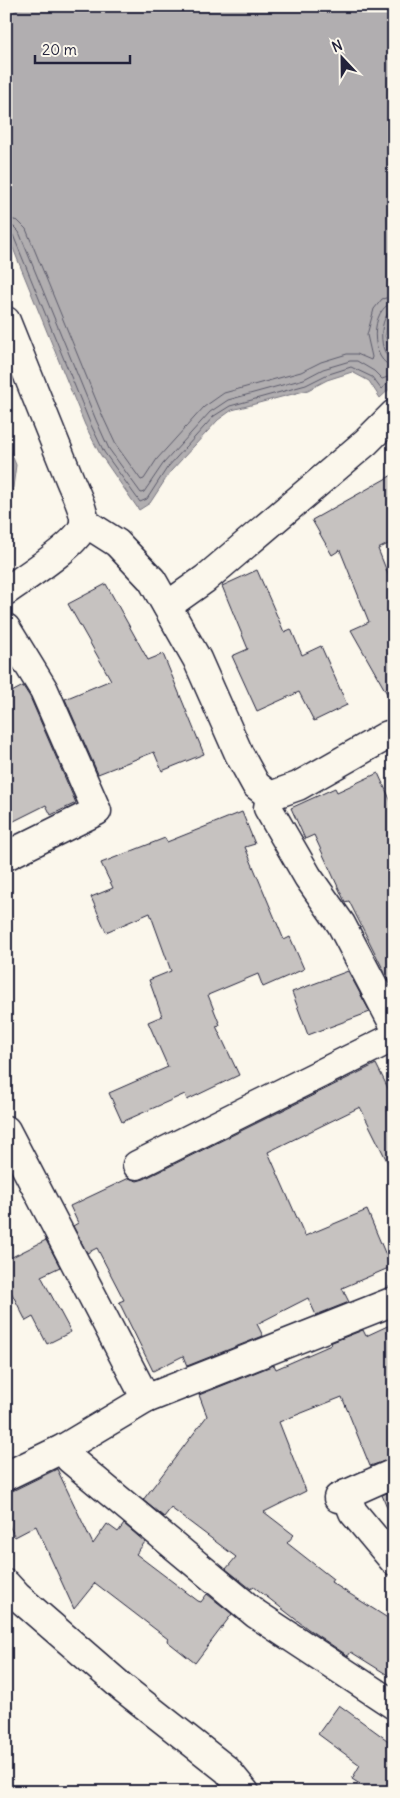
<svg xmlns="http://www.w3.org/2000/svg" width="400" height="1798" font-family="Delius,sans-serif">
  <style>
    .water { fill: #b1aeb0; stroke: #787681 }
    .lines { fill: none; stroke-linecap: round; stroke-linejoin: round }
    .shore { stroke: #5b5a6a; stroke-width: 1 }
    .building { fill: #c6c2c0; stroke: #22223b }
    .minor-casing { stroke: #22223b; stroke-width: 31 }
    .tertiary-casing { stroke: #22223b; stroke-width: 31 }
    .minor { stroke: #fbf7ec; stroke-width: 28 }
    .tertiary { stroke: #fbf7ec; stroke-width: 28 }
  </style>
  <rect width="100%" height="100%" fill="#fbf7ec"/>
  <filter id="ink" filterUnits="userSpaceOnUse"><feTurbulence type="fractalNoise" baseFrequency=".02" numOctaves="2"/><feDisplacementMap in="SourceGraphic" scale="10" xChannelSelector="R" yChannelSelector="G"/><feConvolveMatrix kernelMatrix="1 2 1 2 8 2 1 2 1" color-interpolation-filters="sRGB"/></filter>
  <g filter="url(#ink)">
    <g class="water">
      <polygon points="27,6 394,6 394,307 385,336 394,360 394,385 380,398 369,381 352,372 327,380 308,390 232,410 218,420 171,471 150,503 139,510 100,454 85,425 6,231 6,15"/>
      <polygon points="6,440 16,465 6,539"/>
    </g>
    <g class="lines">
      <g class="shore">
        <polyline points="6,218 18,221 26,229 103,417 116,445 141,480 144,479 157,459 204,407 224,393 301,372 321,362 347,354 357,354 371,360 372,357 367,335 374,309 382,299 394,296"/>
        <polyline points="6,225 14,227 19,232 96,420 109,449 141,493 144,492 163,464 210,412 228,400 304,379 323,369 350,361 357,361 374,371 382,379 394,375"/>
        <polyline points="6,232 10,232 13,235 90,423 104,452 140,502 147,499 167,468 214,416 230,406 306,385 326,375 351,367 372,377 381,389 389,382 394,382"/>
        <path d="M 394,303 C 369,305 369,365 394,366"/>
        <path d="M 394,310 C 378,312 377,358 394,360"/>
      </g>
    </g>
    <g class="building">
      <polygon points="394,474 394,541 378,549 394,589 394,706 351,630 369,622 340,550 332,555 312,520"/>
      <polygon points="257,570 284,632 291,629 302,655 321,646 347,705 314,721 299,692 257,711 232,656 248,649 222,586"/>
      <polygon points="106,584 148,660 163,654 204,754 162,771 154,752 98,774 65,699 111,680 68,604"/>
      <polygon points="23,686 30,697 76,803 51,815 46,805 6,825 6,695"/>
      <polygon points="378,773 394,808 394,991 349,901 345,902 314,835 305,839 291,808 335,788 337,792"/>
      <polygon points="242,812 255,844 245,847 284,940 290,937 304,969 263,987 258,974 208,995 220,1025 216,1026 239,1075 187,1100 185,1094 122,1122 109,1093 168,1067 148,1022 162,1016 149,980 171,971 150,913 106,932 91,897 113,888 101,863 165,838 167,842"/>
      <polygon points="348,971 370,1012 308,1035 292,992"/>
      <polygon points="376,1064 394,1100 394,1175 360,1107 268,1152 305,1236 367,1210 391,1267 342,1288 349,1302 316,1315 308,1298 257,1324 263,1336 187,1366 183,1356 153,1371 119,1302 124,1300 97,1248 87,1253 73,1226 78,1223 70,1206 129,1178 137,1181 144,1179"/>
      <polygon points="46,1240 60,1267 41,1276 71,1332 47,1344 33,1317 26,1321 6,1282 6,1260"/>
      <polygon points="394,1323 394,1458 370,1466 342,1397 279,1422 306,1491 264,1512 294,1535 287,1543 333,1579 331,1582 394,1622 394,1679 351,1652 348,1656 308,1629 253,1586 251,1589 226,1569 236,1557 171,1508 164,1517 143,1500 207,1416 199,1395 274,1365 276,1369 331,1345 330,1343 363,1330 366,1336"/>
      <polygon points="57,1469 93,1544 107,1524 118,1532 124,1524 145,1542 136,1554 198,1601 201,1602 207,1594 232,1614 195,1663 167,1641 168,1639 95,1583 74,1609 36,1526 15,1537 6,1520 6,1494"/>
      <polygon points="394,1490 394,1521 393,1521 382,1495"/>
      <polygon points="339,1705 394,1745 394,1792 372,1792 352,1779 360,1765 318,1734"/>
    </g>
    <g class="lines">
      <defs>
        <g id="minor">
          <polyline points="84,522 117,543 152,580 197,659 239,754 256,785 270,796 298,786 388,735 394,738"/>
          <polyline points="167,606 205,579 366,442 394,414"/>
          <polyline points="6,628 44,690 97,811 6,856"/>
          <polyline points="270,796 268,808 308,877 341,924 394,1025"/>
          <polyline points="6,1130 146,1399"/>
          <polyline points="137,1165 394,1037"/>
          <polyline points="64,1448 70,1459 256,1614 394,1705"/>
          <polyline points="6,1476 64,1448 146,1399 394,1301"/>
          <polyline points="346,1494 353,1512 394,1561"/>
          <polyline points="338,1498 394,1473"/>
        </g>
        <g id="tertiary">
          <path d="M 6,321 L 70,480 C 74,490 86,514 84,524 C 79,544 24,578 6,591"/>
          <polyline points="6,1584 17,1596 123,1688 227,1770 245,1792"/>
        </g>
      </defs>
      <use href="#minor" class="minor-casing"/>
      <use href="#tertiary" class="tertiary-casing"/>
      <use href="#minor" class="minor"/>
      <use href="#tertiary" class="tertiary"/>
    </g>
  </g>
  <rect width="400" height="1798" fill="none" stroke="#fbf7ec" stroke-width="25"/>
  <rect x="12" y="12" width="375" height="1773" fill="none" stroke="#22223b" stroke-width="2" filter="url(#ink)"/>
  <g transform="translate(342 58) rotate(338)" stroke="#fbf7ec" stroke-width="4" paint-order="stroke">
  <path d="M0-4L9 19L0 12L-9 19Z" fill="#22223b"/>
  <text y="-8" font-size="14" font-weight="bold" text-anchor="middle" fill="#22223b">N</text>
  </g>
  <path d="M35 55v8h95v-8" fill="none" stroke="#22223b" stroke-width="2.5"/>
  <text x="42" y="55" font-size="15" fill="#22223b" stroke="#fbf7ec" stroke-width="4" paint-order="stroke">20 m</text>
</svg>
